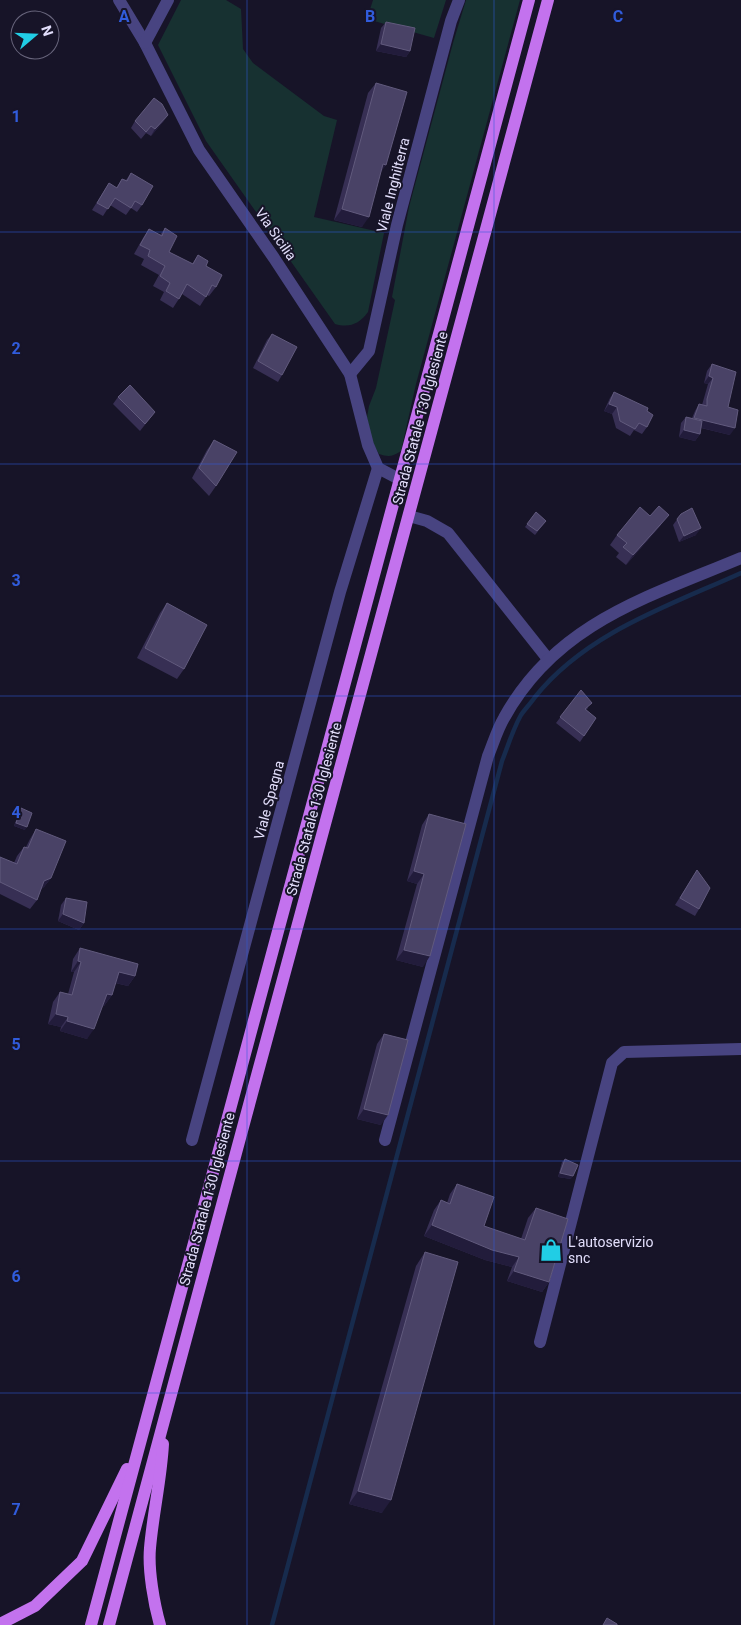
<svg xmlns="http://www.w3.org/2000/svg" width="741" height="1625" font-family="Roboto,sans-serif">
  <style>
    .green { fill: #173131 }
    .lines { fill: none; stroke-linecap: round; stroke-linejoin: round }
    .stream { stroke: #172b4d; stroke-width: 4.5 }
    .minor { stroke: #484481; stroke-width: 12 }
    .primary { stroke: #c372ee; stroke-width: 12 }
    .wall { fill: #372f54 }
    .shaded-wall { fill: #221c3b }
    .building { fill: #494266; stroke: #615a7d }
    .grid { fill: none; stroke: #315cdc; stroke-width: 1; stroke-opacity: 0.55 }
    .labels { text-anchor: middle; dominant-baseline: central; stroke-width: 4; stroke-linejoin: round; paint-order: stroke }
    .street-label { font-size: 14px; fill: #e2defb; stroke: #171428 }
    .poi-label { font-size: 14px; fill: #e2defb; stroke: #171428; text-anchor: start }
    .grid-label { font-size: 16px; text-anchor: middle; font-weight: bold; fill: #315cdc; stroke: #171428; stroke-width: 4; stroke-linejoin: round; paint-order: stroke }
  </style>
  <rect width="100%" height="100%" fill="#171428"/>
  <g class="green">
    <path d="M 181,0 L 226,0 L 241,9 L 243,49 L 253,63 L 324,116 L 337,120 L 314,217 L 384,233 L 368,312 C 359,324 350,328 335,324 L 206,141 L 158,45 Z"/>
    <polygon points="373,0 446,0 434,38 367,19"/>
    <path d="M 466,0 L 520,0 L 416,384 L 401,451 C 392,457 388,457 379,454 L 372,442 L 367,417 L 369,406 L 376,388 L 395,300 L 392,297 L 409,207 L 453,43 Z"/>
  </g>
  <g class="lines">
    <path class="stream" d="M 272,1625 L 502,761 C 508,746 513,729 521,715 C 525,709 531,703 535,697 C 586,633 668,606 741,573"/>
    <g class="minor">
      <polyline points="119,0 145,43 199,150 274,258 350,374 368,445 378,468 401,480"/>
      <polyline points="145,43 168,0"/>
      <polyline points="350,374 369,351 397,225 451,21 459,0"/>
      <polyline points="409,516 427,521 448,533 548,659"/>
      <polyline points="192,1140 340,592 378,468"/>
      <path d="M 385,1140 L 488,756 C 493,744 497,730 504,718 C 556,623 648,597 741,558"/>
      <polyline points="540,1342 612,1063 624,1052 741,1049"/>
    </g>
    <g class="primary">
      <polyline points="0,1624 35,1606 82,1561 127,1469"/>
      <polyline points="91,1625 529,0"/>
      <path d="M 109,1625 C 254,1083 402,542 548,0"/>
      <path d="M 160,1625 C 154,1604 148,1570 150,1548 C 153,1513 161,1480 163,1444"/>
    </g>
  </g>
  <g class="wall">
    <polygon points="386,22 410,51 406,57 376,51 381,28"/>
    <polygon points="376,83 380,173 362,227 334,220 368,93"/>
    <polygon points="168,115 163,122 151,136 146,133 141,139 131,128 135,121"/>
    <polygon points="131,173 142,205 137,212 131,208 126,215 110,205 103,216 92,210 109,183 116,188 122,179 126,180"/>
    <polygon points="165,228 169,252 192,264 198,255 206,266 216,287 209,296 207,295 200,306 182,294 173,308 160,300 164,292 153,286 159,275 141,265 144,259 134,254 143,238 149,229 160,235"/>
    <polygon points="272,334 282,375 278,382 253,368 267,340"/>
    <polygon points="712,364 728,407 730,435 701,428 700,434 695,441 679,437 681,423 686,417 692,418 695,411 699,404 702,405 708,384 704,383 707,371"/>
    <polygon points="614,392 647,411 647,427 642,434 634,430 630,436 616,428 612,414 604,411 610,398"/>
    <polygon points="118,397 155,412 140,431 113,404"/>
    <polygon points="214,440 216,486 209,496 192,478 207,450"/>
    <polygon points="536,512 546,521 535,535 525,527"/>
    <polygon points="681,514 696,535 679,542 673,525"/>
    <polygon points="650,516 661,525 626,565 616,557 619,553 610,545 617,535"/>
    <polygon points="167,603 184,669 177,679 137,658 160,613"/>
    <polygon points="581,690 588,708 586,710 596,718 580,742 556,723"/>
    <polygon points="21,808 25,830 14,826 19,812"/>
    <polygon points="429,814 423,967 396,960 417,884 407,881 422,825"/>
    <polygon points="36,829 51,878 44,887 41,889 37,900 30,909 0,894 0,857 14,863 17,856 24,847 26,847 30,839"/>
    <polygon points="697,870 699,909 695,916 675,905"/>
    <polygon points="66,898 84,923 79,930 58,921 61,905"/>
    <polygon points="80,948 135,976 128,986 115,983 112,995 104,1006 103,1005 87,1039 60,1031 61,1027 48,1024 53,1002 60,992 68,994 74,972 71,972 73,959"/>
    <polygon points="384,1034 381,1125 357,1119 377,1044"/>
    <polygon points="565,1159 571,1179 558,1177 562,1162"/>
    <polygon points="457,1184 484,1226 521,1239 528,1218 536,1208 549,1282 542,1292 507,1281 512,1267 485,1260 424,1236 434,1210 441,1200 447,1203 450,1194"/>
    <polygon points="425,1252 382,1513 349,1504 416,1266"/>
  </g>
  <g class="shaded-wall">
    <polygon points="381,44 410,51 406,57 376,51"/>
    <polygon points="168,115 163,122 151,136 155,129"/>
    <polygon points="383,164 386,165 379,175"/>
    <polygon points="342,209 369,217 362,227 334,220"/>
    <polygon points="709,376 713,378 708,384 704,383"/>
    <polygon points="609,404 617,407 612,414 604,411"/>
    <polygon points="694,418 735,428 730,435 690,425"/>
    <polygon points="684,430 700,434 695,441 679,437"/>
    <polygon points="669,515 661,525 626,565 633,555"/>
    <polygon points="701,528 696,535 679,542 684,536"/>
    <polygon points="16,823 27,827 25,830 14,826"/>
    <polygon points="414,871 424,874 417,884 407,881"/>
    <polygon points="51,878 44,887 37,891 44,881"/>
    <polygon points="63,914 84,923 79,930 58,921"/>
    <polygon points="404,950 430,956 423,967 396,960"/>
    <polygon points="78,961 81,962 74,972 71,972"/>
    <polygon points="119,972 135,976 128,986 112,982"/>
    <polygon points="107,994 112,995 104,1006 100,1004"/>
    <polygon points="56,1014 68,1017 61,1027 48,1024"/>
    <polygon points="67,1021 94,1029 87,1039 60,1031"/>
    <polygon points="364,1109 388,1115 381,1125 357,1119"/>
    <polygon points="560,1173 573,1176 571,1179 558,1177"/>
    <polygon points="432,1225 519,1257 512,1267 485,1260 424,1236"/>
    <polygon points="514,1271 549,1282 542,1292 507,1281"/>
    <polygon points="358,1491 391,1500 382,1513 349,1504"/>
  </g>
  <g class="building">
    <polygon points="386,22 415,28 410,51 381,44"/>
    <polygon points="376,83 407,92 386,165 383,164 369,217 342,209"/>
    <polygon points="154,98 162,104 168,115 155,129 151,126 146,132 135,121"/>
    <polygon points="131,173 153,186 142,205 135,201 131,208 115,198 108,209 97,203 109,183 117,188 122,179 127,181"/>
    <polygon points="165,228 177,236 169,252 193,264 198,255 208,261 206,266 222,275 216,287 212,285 206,297 187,284 179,299 166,291 170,283 160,276 165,266 148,256 150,250 140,245 149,229 162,236"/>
    <polygon points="272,334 297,347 282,375 258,361"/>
    <polygon points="712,364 736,372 728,407 738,410 735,428 694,418 699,404 707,406 707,399 713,378 709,376"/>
    <polygon points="130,385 155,412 145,424 118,397"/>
    <polygon points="614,392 648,408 647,411 653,415 647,427 639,423 635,429 620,421 617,407 609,404"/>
    <polygon points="686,417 702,421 700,434 684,430"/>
    <polygon points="214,440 237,452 216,486 199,468"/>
    <polygon points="659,506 669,515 633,555 623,547 627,543 617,535 640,507 650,516"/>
    <polygon points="692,508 701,528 684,536 677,519 681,514"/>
    <polygon points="536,512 546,521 537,531 527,524"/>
    <polygon points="167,603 207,625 184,669 145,648"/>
    <polygon points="581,690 592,703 585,709 596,718 584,736 560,717"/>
    <polygon points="21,808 32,813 27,827 16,823"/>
    <polygon points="429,814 466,824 430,956 404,950 424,874 414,871"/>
    <polygon points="36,829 66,841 51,878 44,881 37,900 0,882 0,857 17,864 24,847 28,848"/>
    <polygon points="697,870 710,888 699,909 680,898"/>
    <polygon points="66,898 87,902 84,923 63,914"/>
    <polygon points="80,948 138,964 135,976 119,972 112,995 107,994 94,1029 67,1021 68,1017 56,1014 60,992 72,995 81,962 78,961"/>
    <polygon points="384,1034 408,1040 388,1115 364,1109"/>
    <polygon points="565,1159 578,1165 573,1176 560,1173"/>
    <polygon points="457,1184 494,1197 484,1226 525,1240 536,1208 568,1219 549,1282 514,1271 519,1257 492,1250 432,1225 441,1200 450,1204"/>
    <polygon points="425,1252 458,1262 391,1500 358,1491"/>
    <polygon points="607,1618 617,1624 617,1625 603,1625"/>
  </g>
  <path class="grid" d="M 247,0 L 247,1625M 494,0 L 494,1625M 0,232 L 741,232M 0,464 L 741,464M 0,696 L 741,696M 0,929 L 741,929M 0,1161 L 741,1161M 0,1393 L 741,1393"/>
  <defs>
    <symbol id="shop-bare" viewBox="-9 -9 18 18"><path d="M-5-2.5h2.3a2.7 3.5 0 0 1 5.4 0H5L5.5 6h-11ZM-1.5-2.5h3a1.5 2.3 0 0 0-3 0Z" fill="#21cde5" stroke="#171428" stroke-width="2.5" paint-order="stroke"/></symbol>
  </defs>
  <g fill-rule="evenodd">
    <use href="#shop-bare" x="535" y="1234" width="32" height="32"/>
  </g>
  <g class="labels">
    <g class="street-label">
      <text transform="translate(393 185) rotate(-76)">Viale Inghilterra</text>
      <text transform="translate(276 234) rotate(55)">Via Sicilia</text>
      <text transform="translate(420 418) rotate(-75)">Strada Statale 130 Iglesiente</text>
      <text transform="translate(269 800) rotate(-75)">Viale Spagna</text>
      <text transform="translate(314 809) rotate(-75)">Strada Statale 130 Iglesiente</text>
      <text transform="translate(207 1199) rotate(-75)">Strada Statale 130 Iglesiente</text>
    </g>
    <g class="poi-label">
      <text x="568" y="1242">L'autoservizio<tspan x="568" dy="16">snc</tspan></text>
    </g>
  </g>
  <g class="grid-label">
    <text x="124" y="22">A</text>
    <text x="370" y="22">B</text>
    <text x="618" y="22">C</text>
    <text x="16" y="122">1</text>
    <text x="16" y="354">2</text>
    <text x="16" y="586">3</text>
    <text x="16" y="818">4</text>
    <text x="16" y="1050">5</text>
    <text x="16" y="1282">6</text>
    <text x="16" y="1515">7</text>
  </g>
  <g transform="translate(35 35) rotate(71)"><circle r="24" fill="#171428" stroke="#68657c"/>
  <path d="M0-4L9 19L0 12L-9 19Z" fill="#21cde5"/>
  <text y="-8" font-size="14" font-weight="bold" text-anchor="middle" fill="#e2defb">N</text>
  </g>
</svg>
